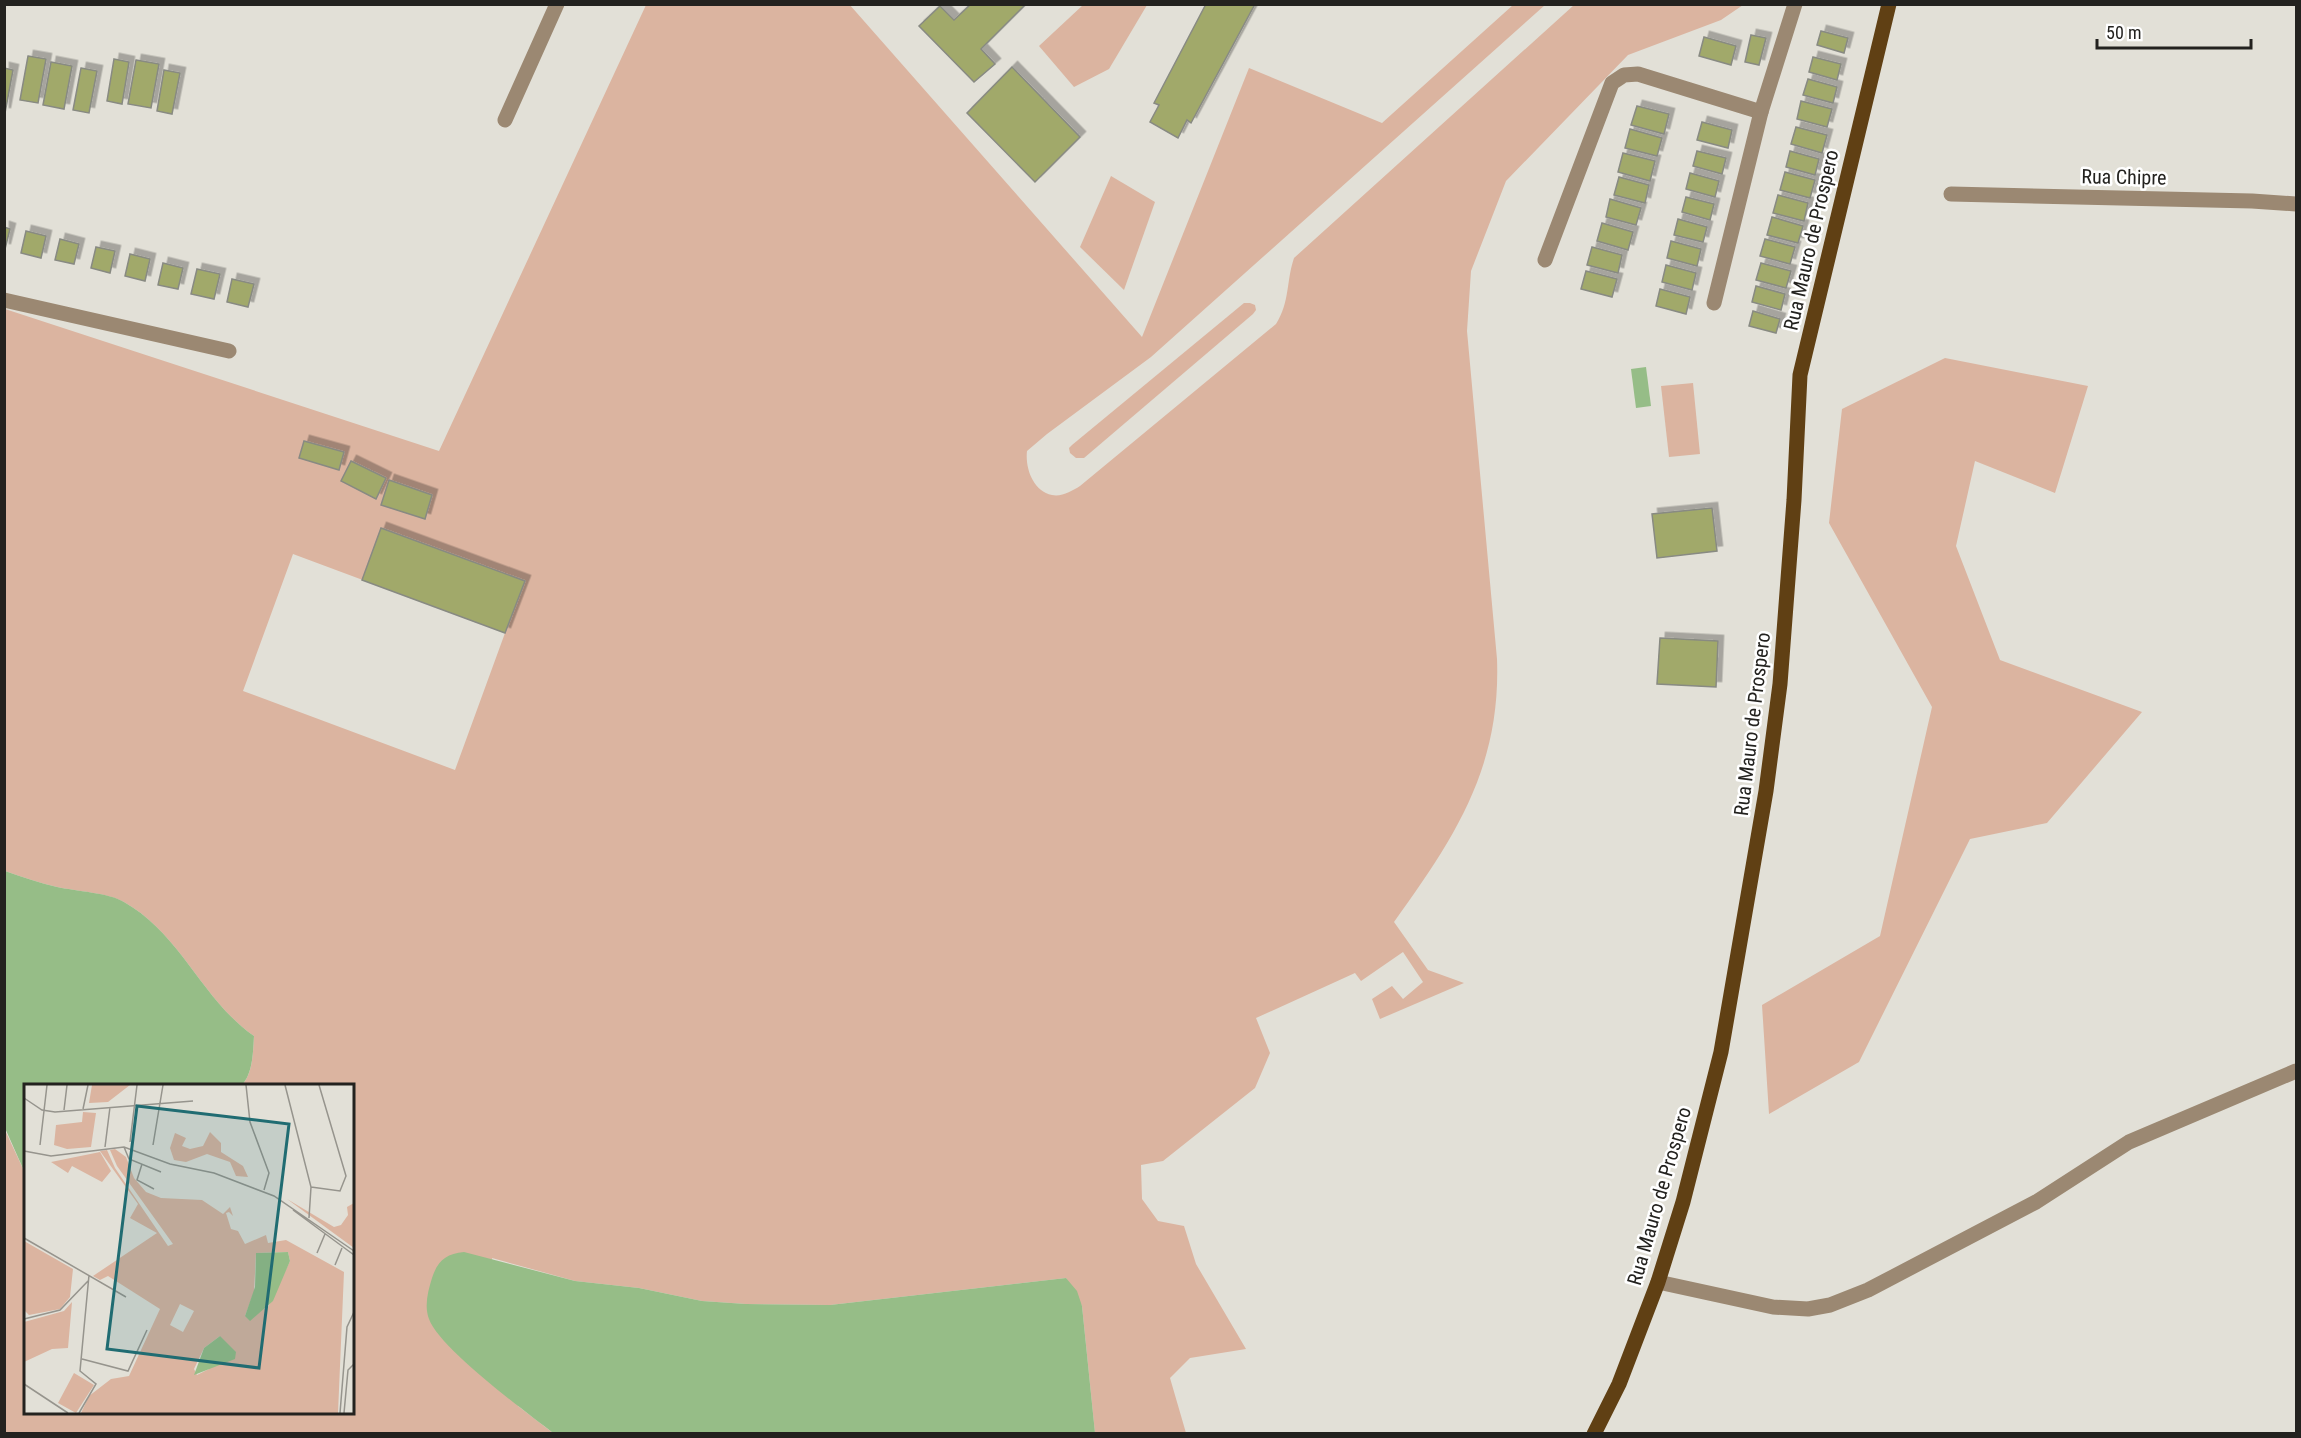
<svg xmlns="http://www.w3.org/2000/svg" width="2301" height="1438" font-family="'Roboto Condensed',sans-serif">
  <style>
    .green { fill: #dbb4a0; fill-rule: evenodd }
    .water { fill: #96bd87 }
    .building { fill: #a1a96a; stroke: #888a82; stroke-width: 1.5; filter: url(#shadow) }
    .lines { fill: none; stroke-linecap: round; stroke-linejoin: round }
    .minor { stroke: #9b8872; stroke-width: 15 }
    .primary { stroke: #604014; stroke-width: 15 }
    .labels { text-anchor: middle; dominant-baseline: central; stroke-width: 5; stroke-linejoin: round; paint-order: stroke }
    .street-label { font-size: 20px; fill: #23221f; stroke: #fff }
    .inset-road { fill: none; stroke: #96948d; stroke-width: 1.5 }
    .view { fill: #206c72; fill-opacity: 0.15; stroke: #206c72; stroke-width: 3 }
    .inset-edge { fill: none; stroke: #23221f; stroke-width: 3 }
  </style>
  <defs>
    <filter id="shadow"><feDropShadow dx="5.5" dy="-5.5" stdDeviation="0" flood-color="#0004"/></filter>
  </defs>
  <rect width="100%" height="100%" fill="#e2e0d7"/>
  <g class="green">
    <path d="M 849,4 L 1142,337 L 1249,68 L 1382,123 L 1513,5 L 1545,5 L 1151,357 L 1047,434 L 1027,451 C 1025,468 1033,491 1052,495 C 1062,497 1072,491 1080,486 L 1276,324 C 1290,302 1286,282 1294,258 L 1574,5 L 1743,5 L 1721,20 L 1628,55 L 1506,181 L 1471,271 L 1467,331 L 1497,659 C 1501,768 1455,837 1394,922 L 1428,970 L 1464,983 L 1380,1019 L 1372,999 L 1392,986 L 1403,999 L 1423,982 L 1403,952 L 1361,981 L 1355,973 L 1256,1018 L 1270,1053 L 1255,1088 L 1163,1161 L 1141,1165 L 1142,1199 L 1158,1221 L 1184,1226 L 1196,1264 L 1246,1349 L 1190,1358 L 1170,1378 L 1186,1433 L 1095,1433 L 1082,1306 L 1066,1278 L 830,1305 L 746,1304 L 702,1301 L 639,1288 L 575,1281 L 492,1258 L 518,1406 L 553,1433 L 5,1433 L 4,1128 L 25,1173 L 26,1412 L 352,1412 L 352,1086 L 242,1085 C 253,1073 253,1053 254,1036 C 202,1000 181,934 124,902 C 109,893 75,891 57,887 C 40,883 22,877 5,871 L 5,309 L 439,451 L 646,5 ZM 381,528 L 524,581 L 505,633 L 363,580 ZM 293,554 L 505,633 L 455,770 L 243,691 Z"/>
    <polygon points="1083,5 1147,5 1109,69 1074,87 1039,46"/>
    <polygon points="1111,176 1155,202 1124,290 1080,247"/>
    <polygon points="1244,303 1250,303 1255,305 1256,310 1253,314 1084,458 1076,458 1070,453 1069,448 1072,445"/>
    <polygon points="1945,358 2088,386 2055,493 1975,461 1956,546 2000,660 2142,712 2047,823 1970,839 1859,1062 1769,1114 1762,1005 1880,936 1932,707 1829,523 1842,409"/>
    <polygon points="1693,383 1700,454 1669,457 1661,386"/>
  </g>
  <g class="water">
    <polygon points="1646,367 1651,406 1636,408 1631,369"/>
    <path d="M 5,871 C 22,877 40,883 57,887 C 75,891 110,893 124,902 C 181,934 202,1000 254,1036 C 253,1052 253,1073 242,1085 L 26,1086 L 25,1173 L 5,1128 Z"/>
    <path d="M 464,1252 L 575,1281 L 639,1288 L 702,1301 L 746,1304 L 830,1305 L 1066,1278 L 1077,1291 L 1082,1306 L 1095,1433 L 553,1433 C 526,1412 439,1348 429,1319 C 424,1306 428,1291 432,1278 C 438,1260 446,1254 464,1252 Z"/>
  </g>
  <g class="building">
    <polygon points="971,4 1026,4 981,49 995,64 974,82 919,26 940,6 954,20"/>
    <polygon points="1206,4 1255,4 1191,123 1187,120 1178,138 1150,122 1159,105 1154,103"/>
    <polygon points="1821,31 1848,38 1844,53 1817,45"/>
    <polygon points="1751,35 1766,38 1759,65 1745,62"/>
    <polygon points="1704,37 1736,46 1731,65 1699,56"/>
    <polygon points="28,56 46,59 38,103 20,100"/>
    <polygon points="1813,57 1841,64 1837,80 1809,72"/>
    <polygon points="114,59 129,62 122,104 107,101"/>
    <polygon points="136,60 159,64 151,108 128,104"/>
    <polygon points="51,62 72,66 64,109 43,105"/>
    <polygon points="1012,67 1080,137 1035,182 967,113"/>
    <polygon points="4,68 13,70 5,113 4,113"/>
    <polygon points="81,68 97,71 89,113 73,110"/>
    <polygon points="164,70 180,73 172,114 157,111"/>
    <polygon points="1808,79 1837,87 1833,103 1803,95"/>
    <polygon points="1801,101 1832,109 1827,127 1797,119"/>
    <polygon points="1637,106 1669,114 1664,134 1631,125"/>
    <polygon points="1702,122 1732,130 1728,148 1697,140"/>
    <polygon points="1796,127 1827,135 1822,153 1791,144"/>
    <polygon points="1630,129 1662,138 1657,156 1625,148"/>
    <polygon points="1697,151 1726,158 1722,174 1693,166"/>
    <polygon points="1790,151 1819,159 1815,175 1786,167"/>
    <polygon points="1623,153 1655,161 1650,181 1618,172"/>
    <polygon points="1785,172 1815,180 1810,198 1780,190"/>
    <polygon points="1690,173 1719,181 1715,197 1686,189"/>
    <polygon points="1619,177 1649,185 1645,203 1614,195"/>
    <polygon points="1778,195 1808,203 1804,221 1773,213"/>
    <polygon points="1686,197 1714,204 1710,220 1682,212"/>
    <polygon points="1610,199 1641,208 1636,225 1606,217"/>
    <polygon points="1772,217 1803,226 1798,243 1767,235"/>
    <polygon points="1678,219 1707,227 1703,242 1674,235"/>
    <polygon points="1602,223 1633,232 1628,250 1597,241"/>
    <polygon points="4,227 10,229 5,249 4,249"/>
    <polygon points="26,231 46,236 41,258 21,253"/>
    <polygon points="60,239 79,244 74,264 55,260"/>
    <polygon points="1765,239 1795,247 1790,264 1760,256"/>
    <polygon points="1671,241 1701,249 1697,266 1667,258"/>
    <polygon points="96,247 115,251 110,273 91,268"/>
    <polygon points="1592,247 1622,255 1618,273 1587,265"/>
    <polygon points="130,254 150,259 145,281 125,276"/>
    <polygon points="163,263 183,268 178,289 158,285"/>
    <polygon points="1761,263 1791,271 1786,288 1756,280"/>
    <polygon points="1666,265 1696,273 1692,290 1662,282"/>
    <polygon points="197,269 220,274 214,299 191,294"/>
    <polygon points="1586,271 1617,279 1612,297 1581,289"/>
    <polygon points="232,279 254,284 248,307 227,302"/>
    <polygon points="1756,286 1785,294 1781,310 1752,302"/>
    <polygon points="1660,289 1690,297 1686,314 1656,306"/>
    <polygon points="1753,311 1780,319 1776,333 1749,326"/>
    <polygon points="304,441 344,452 339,470 299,458"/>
    <polygon points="351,461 386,478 376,499 341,481"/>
    <polygon points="389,480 432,495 425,519 381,505"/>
    <polygon points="1712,508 1717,551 1657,558 1652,514"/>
    <polygon points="381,528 525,581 505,633 362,580"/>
    <polygon points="1660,638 1718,641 1716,687 1657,684"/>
  </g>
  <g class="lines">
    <g class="minor">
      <polyline points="505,120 557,4"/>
      <polyline points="1951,194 2252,201 2296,204"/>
      <polyline points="1545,260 1612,83 1624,75 1638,74 1761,112"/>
      <polyline points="4,300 229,351"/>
      <polyline points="1714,303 1761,112 1795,4"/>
      <polyline points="1658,1282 1773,1307 1808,1309 1830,1305 1868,1290 2036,1202 2129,1142 2296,1071"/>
    </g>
    <polyline class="primary" points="1594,1434 1619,1384 1658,1282 1683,1202 1721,1052 1766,791 1780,684 1794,500 1800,375 1889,4"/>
  </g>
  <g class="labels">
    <g class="street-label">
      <text transform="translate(2124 177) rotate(1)">Rua Chipre</text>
      <text transform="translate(1811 240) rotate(-77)">Rua Mauro de Prospero</text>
      <text transform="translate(1752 724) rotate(-83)">Rua Mauro de Prospero</text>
      <text transform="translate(1659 1196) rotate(-74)">Rua Mauro de Prospero</text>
    </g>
  </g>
  <g transform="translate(24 1084)">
    <rect width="330" height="330" fill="#e2e0d7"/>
    <path d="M 68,1 L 106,1 L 84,18 L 65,19 ZM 59,28 L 72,29 L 67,63 L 43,65 L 30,61 L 32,41 L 58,38 ZM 186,48 L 197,59 L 197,68 L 219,82 L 224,93 L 212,92 L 206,78 L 183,70 L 162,78 L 150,76 L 146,64 L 151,49 L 162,54 L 158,62 L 166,65 L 179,62 ZM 91,65 L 102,73 L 110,94 L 122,108 L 137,114 L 178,116 L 199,130 L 206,123 L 209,132 L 205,128 L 202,129 L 207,145 L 214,147 L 221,160 L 242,151 L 244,159 L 262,156 L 320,188 L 314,329 L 57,329 L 65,312 L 87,295 L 105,292 L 136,225 L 84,192 L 76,196 L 69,192 L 133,149 L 106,134 L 114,120 L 76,67 L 83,66 L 91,84 L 144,162 L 149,160 L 93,82 L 86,66 ZM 232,169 L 264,168 L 266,177 L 244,223 L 221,232 L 230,208 ZM 156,220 L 170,227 L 159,248 L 146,241 ZM 196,252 L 185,285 L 173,291 L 170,285 L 180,264 ZM 76,68 L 87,87 L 78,98 L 48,82 L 44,89 L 27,78 ZM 263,115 L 310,143 L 317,141 L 324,131 L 323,123 L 330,119 L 330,164 ZM 0,157 L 49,185 L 46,213 L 36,225 L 5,231 L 0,226 ZM 48,218 L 44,264 L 28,265 L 0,278 L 0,238 L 40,227 ZM 50,289 L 70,301 L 52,329 L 34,319 Z" fill="#dbb4a0" fill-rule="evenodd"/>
    <path d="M 232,169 L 264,168 L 266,177 L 249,217 L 226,237 L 221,232 L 231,203 ZM 196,252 L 212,268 L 211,275 L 170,291 L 180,264 Z" fill="#96bd87"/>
    <path class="inset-road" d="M 222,1 L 226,38 L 245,89 L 240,106M 261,1 L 287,103 L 285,134M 0,14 L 18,26 L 31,28 L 169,17M 59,25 L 64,1M 40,26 L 43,1M 106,58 L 113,1M 16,61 L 23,1M 129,61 L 139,1M 81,63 L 86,23M 100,63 L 105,75 L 137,88M 0,67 L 27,72 L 100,63 L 146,80 L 190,89 L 250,112 L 330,167M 118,80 L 113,96 L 130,105M 287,103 L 316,107 L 322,92 L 295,1M 269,126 L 330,171M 0,154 L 102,213M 293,169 L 301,150M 311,181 L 318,164M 0,235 L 36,226 L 64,197M 58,275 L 104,287 L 123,246M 0,300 L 44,329M 55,329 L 72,300 L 56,287 L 65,191M 316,329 L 323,243 L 330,228M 320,329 L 324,286 L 330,280"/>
    <path class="view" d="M 113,22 L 265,40 L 235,284 L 83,265 Z"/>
    <rect width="330" height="330" class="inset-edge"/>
  </g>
  <rect width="2301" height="1438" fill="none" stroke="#23221f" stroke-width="12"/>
  <path d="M2097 39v9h154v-9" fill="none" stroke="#23221f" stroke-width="3"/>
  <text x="2106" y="39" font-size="18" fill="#23221f" stroke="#ffffff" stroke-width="4.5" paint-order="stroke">50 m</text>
</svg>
